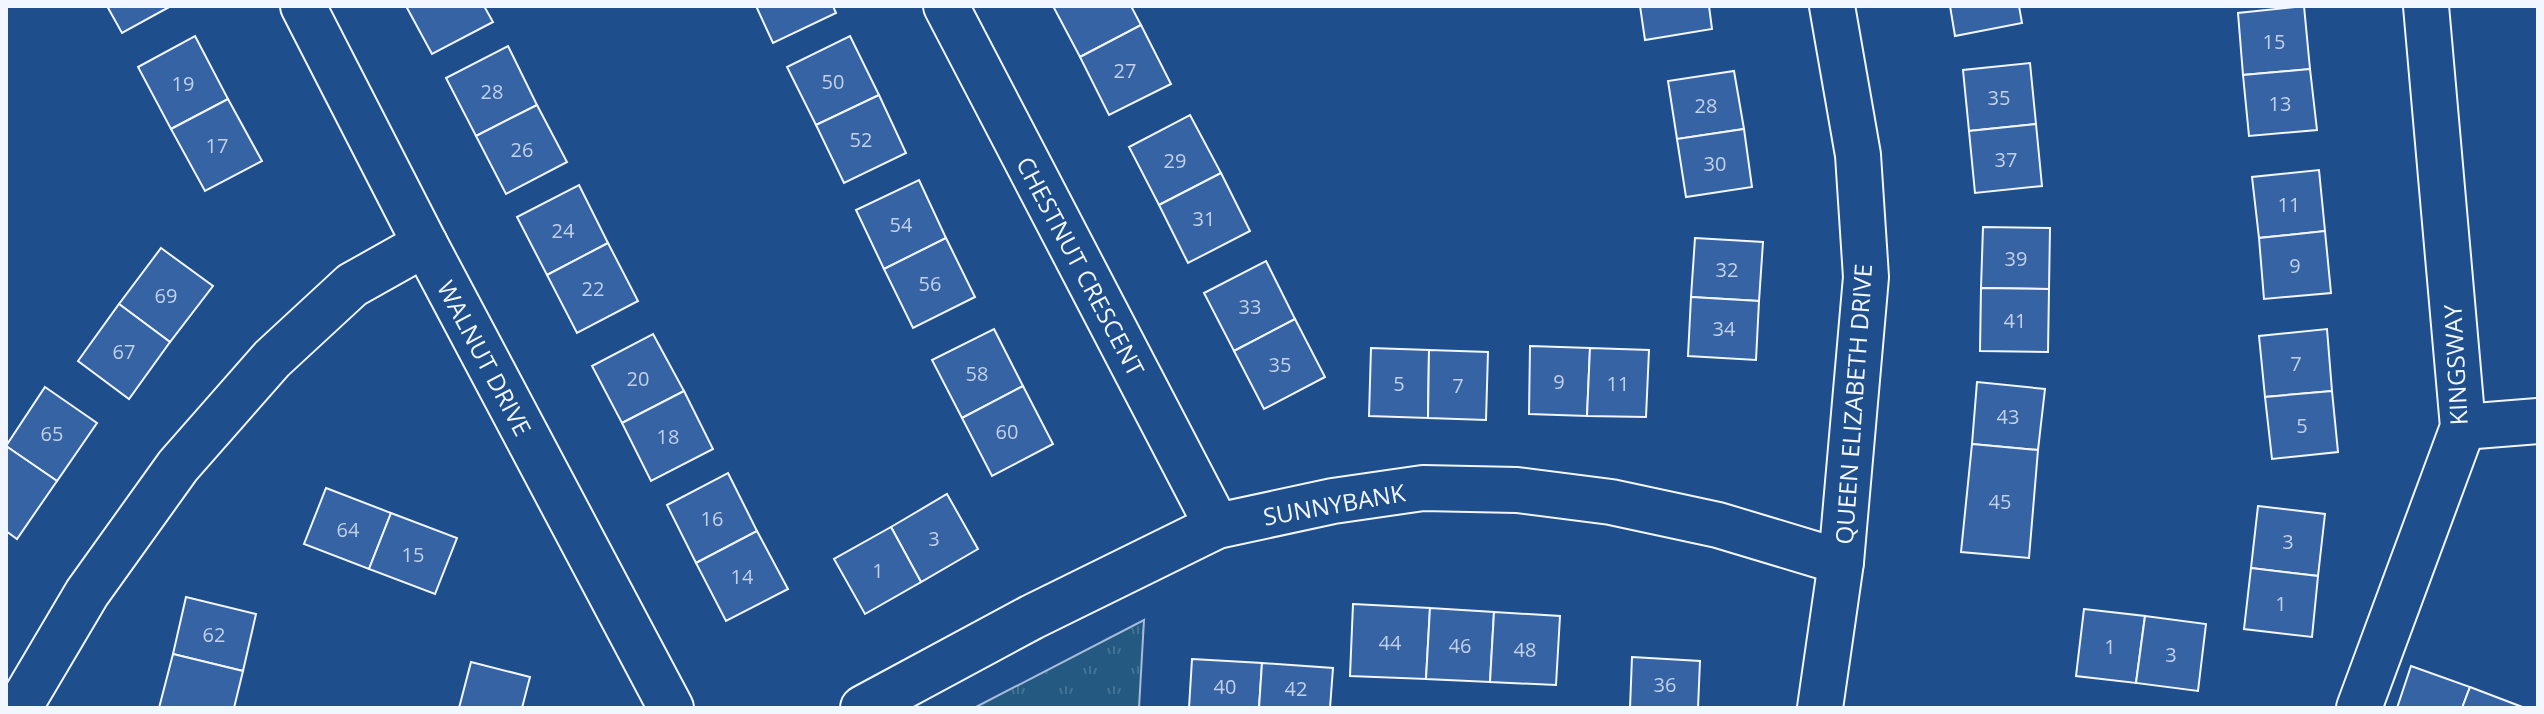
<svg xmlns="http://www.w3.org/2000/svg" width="2544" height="714" font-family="'Open Sans',sans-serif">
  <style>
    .grass { fill: url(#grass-tufts); stroke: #a8bbd7; stroke-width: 2 }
    .building { fill: #3563a3; stroke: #f2f6ff; stroke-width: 2 }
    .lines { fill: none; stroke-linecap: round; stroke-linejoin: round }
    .minor-casing { stroke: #f2f6ff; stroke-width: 48 }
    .minor { stroke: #1f4e8c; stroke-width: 44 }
    .labels { text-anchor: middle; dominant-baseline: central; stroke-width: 6; stroke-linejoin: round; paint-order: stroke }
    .number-label { font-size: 20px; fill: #c3d1e8 }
    .street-label { font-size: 24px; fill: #f2f6ff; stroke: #1f4e8c }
  </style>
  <defs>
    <pattern id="grass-tufts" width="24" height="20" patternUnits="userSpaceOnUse" patternTransform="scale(2)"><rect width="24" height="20" fill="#245a82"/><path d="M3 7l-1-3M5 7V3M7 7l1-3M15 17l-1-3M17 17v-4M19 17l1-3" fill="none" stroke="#447295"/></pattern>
  </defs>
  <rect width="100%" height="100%" fill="#1f4e8c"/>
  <polygon class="grass" points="1144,620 1139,708 974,708"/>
  <g class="building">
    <polygon points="107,6 171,6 122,33"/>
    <polygon points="406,6 484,6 493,22 432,54"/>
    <polygon points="756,6 833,6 836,13 773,43"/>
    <polygon points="1053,6 1131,6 1141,25 1080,57"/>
    <polygon points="1640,6 1709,6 1712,29 1645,40"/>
    <polygon points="1950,6 2019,6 2022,23 1955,36"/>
    <polygon points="2304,6 2310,69 2243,75 2238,13"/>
    <polygon points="1141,25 1171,84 1109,115 1080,57"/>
    <polygon points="195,36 228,99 171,129 138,67"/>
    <polygon points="850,36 879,95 816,125 787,67"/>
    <polygon points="508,46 537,105 476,136 446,78"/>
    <polygon points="2030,63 2036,124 1969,131 1963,70"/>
    <polygon points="2310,69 2317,130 2249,136 2243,75"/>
    <polygon points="1734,71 1744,129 1677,139 1668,81"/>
    <polygon points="879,95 906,153 844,183 816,125"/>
    <polygon points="228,99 262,161 205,191 171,129"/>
    <polygon points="537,105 567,162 506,194 476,136"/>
    <polygon points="1190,115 1221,173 1159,205 1129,147"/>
    <polygon points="2036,124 2042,186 1975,193 1969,131"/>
    <polygon points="1744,129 1752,187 1686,197 1677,139"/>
    <polygon points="2319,170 2325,231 2259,238 2252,177"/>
    <polygon points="1221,173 1250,231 1188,263 1159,205"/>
    <polygon points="919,180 946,238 884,269 856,210"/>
    <polygon points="579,185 608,243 547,275 517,217"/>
    <polygon points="1983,227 2050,228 2049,289 1981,288"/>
    <polygon points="2325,231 2331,293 2264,299 2259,238"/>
    <polygon points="946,238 975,297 913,328 884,269"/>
    <polygon points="1695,238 1763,242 1759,301 1691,297"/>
    <polygon points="608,243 638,301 577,333 547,275"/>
    <polygon points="161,248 213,286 170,342 119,304"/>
    <polygon points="1266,261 1295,319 1234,351 1204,293"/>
    <polygon points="1981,288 2049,289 2048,352 1980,351"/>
    <polygon points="1691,297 1759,301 1756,360 1688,356"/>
    <polygon points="119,304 170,342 129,399 78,361"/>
    <polygon points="1295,319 1325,377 1264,409 1234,351"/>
    <polygon points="994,329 1023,386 962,418 932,360"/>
    <polygon points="2327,329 2332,391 2265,397 2259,336"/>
    <polygon points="653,334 684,391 622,423 592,366"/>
    <polygon points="1530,346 1590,348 1587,416 1529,414"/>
    <polygon points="1371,348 1429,350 1428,418 1369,416"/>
    <polygon points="1590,348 1649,350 1646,417 1587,416"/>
    <polygon points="1429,350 1488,352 1486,420 1428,418"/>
    <polygon points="1977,382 2045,389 2038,450 1972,444"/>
    <polygon points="1023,386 1053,444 992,476 962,418"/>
    <polygon points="45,387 97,423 57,481 6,446"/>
    <polygon points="684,391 713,449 651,481 622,423"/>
    <polygon points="2332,391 2338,452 2272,459 2265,397"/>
    <polygon points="1972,444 2038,450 2029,558 1961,552"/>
    <polygon points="6,446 57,481 17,539 6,531"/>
    <polygon points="728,473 757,531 696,563 667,505"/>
    <polygon points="326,488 391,513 369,569 304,544"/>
    <polygon points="947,494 978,549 921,582 891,527"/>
    <polygon points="2258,506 2325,514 2318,576 2251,568"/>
    <polygon points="391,513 457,538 435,594 369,569"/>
    <polygon points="891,527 921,582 865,614 834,559"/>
    <polygon points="757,531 788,589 726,621 696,563"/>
    <polygon points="2251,568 2318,576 2312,637 2244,629"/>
    <polygon points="186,597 256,614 243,671 173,654"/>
    <polygon points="1353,604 1430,608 1426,679 1350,676"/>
    <polygon points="1430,608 1494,612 1490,682 1426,679"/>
    <polygon points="2084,609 2145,616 2136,683 2076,676"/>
    <polygon points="1494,612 1560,616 1556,685 1490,682"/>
    <polygon points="2145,616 2206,624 2198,691 2136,683"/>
    <polygon points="173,654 243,671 234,708 159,708"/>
    <polygon points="1632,657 1700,661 1698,708 1630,708"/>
    <polygon points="1192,659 1262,663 1259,708 1189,708"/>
    <polygon points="471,662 530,677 522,708 459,708"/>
    <polygon points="1262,663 1333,668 1330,708 1259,708"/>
    <polygon points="2411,666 2470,687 2462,708 2397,708"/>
    <polygon points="2470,687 2525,708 2462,708"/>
  </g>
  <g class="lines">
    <defs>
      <g id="minor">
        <polyline points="303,6 425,244 671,708"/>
        <polyline points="946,6 1217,526"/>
        <polyline points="2463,427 2538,421"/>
        <polyline points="19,708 87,593 178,466 272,359 352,285 425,244"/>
        <polyline points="863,708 1032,617 1217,526 1333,501 1423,488 1517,490 1611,502 1718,525 1841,562"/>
        <polyline points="1820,708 1841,562 1866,277 1858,155 1832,6"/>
        <polyline points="2359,708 2463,427 2426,6"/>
      </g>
    </defs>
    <use href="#minor" class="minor-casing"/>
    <use href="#minor" class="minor"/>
  </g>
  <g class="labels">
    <g class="number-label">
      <text x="2274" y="41">15</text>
      <text x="1125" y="70">27</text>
      <text x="833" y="81">50</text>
      <text x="183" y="83">19</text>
      <text x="492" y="91">28</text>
      <text x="1999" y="97">35</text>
      <text x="2280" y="103">13</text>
      <text x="1706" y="105">28</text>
      <text x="861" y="139">52</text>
      <text x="217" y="145">17</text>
      <text x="522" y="149">26</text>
      <text x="2006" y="159">37</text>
      <text x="1175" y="160">29</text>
      <text x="1715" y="163">30</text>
      <text x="2289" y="204">11</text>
      <text x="1204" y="218">31</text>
      <text x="901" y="224">54</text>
      <text x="563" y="230">24</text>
      <text x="2016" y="258">39</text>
      <text x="2295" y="265">9</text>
      <text x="1727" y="269">32</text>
      <text x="930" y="283">56</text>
      <text x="593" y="288">22</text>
      <text x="166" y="295">69</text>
      <text x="1250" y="306">33</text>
      <text x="2015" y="320">41</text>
      <text x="1724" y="328">34</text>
      <text x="124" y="351">67</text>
      <text x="2296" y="363">7</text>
      <text x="1280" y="364">35</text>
      <text x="977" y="373">58</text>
      <text x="638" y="378">20</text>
      <text x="1559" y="381">9</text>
      <text x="1399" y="383">5</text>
      <text x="1618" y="383">11</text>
      <text x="1458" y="385">7</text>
      <text x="2008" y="416">43</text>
      <text x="2302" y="425">5</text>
      <text x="1007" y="431">60</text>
      <text x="52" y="433">65</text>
      <text x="668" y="436">18</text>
      <text x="2000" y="501">45</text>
      <text x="712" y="518">16</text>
      <text x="348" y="529">64</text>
      <text x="934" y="538">3</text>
      <text x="2288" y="541">3</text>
      <text x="413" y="554">15</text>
      <text x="878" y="570">1</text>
      <text x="742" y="576">14</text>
      <text x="2281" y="603">1</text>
      <text x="214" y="634">62</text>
      <text x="1390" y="642">44</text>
      <text x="1460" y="645">46</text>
      <text x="2110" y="646">1</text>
      <text x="1525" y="649">48</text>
      <text x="2171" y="654">3</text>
      <text x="1665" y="684">36</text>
      <text x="1225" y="686">40</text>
      <text x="1296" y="688">42</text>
    </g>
    <g class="street-label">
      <text transform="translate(1081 266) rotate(62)">CHESTNUT CRESCENT</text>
      <text transform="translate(485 358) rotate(62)">WALNUT DRIVE</text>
      <text transform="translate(2455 365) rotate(-93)">KINGSWAY</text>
      <text transform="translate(1853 404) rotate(-86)">QUEEN ELIZABETH DRIVE</text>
      <text transform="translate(1334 504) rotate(-10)">SUNNYBANK</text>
    </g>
  </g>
  <rect width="2544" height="714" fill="none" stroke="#f2f6ff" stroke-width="16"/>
</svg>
